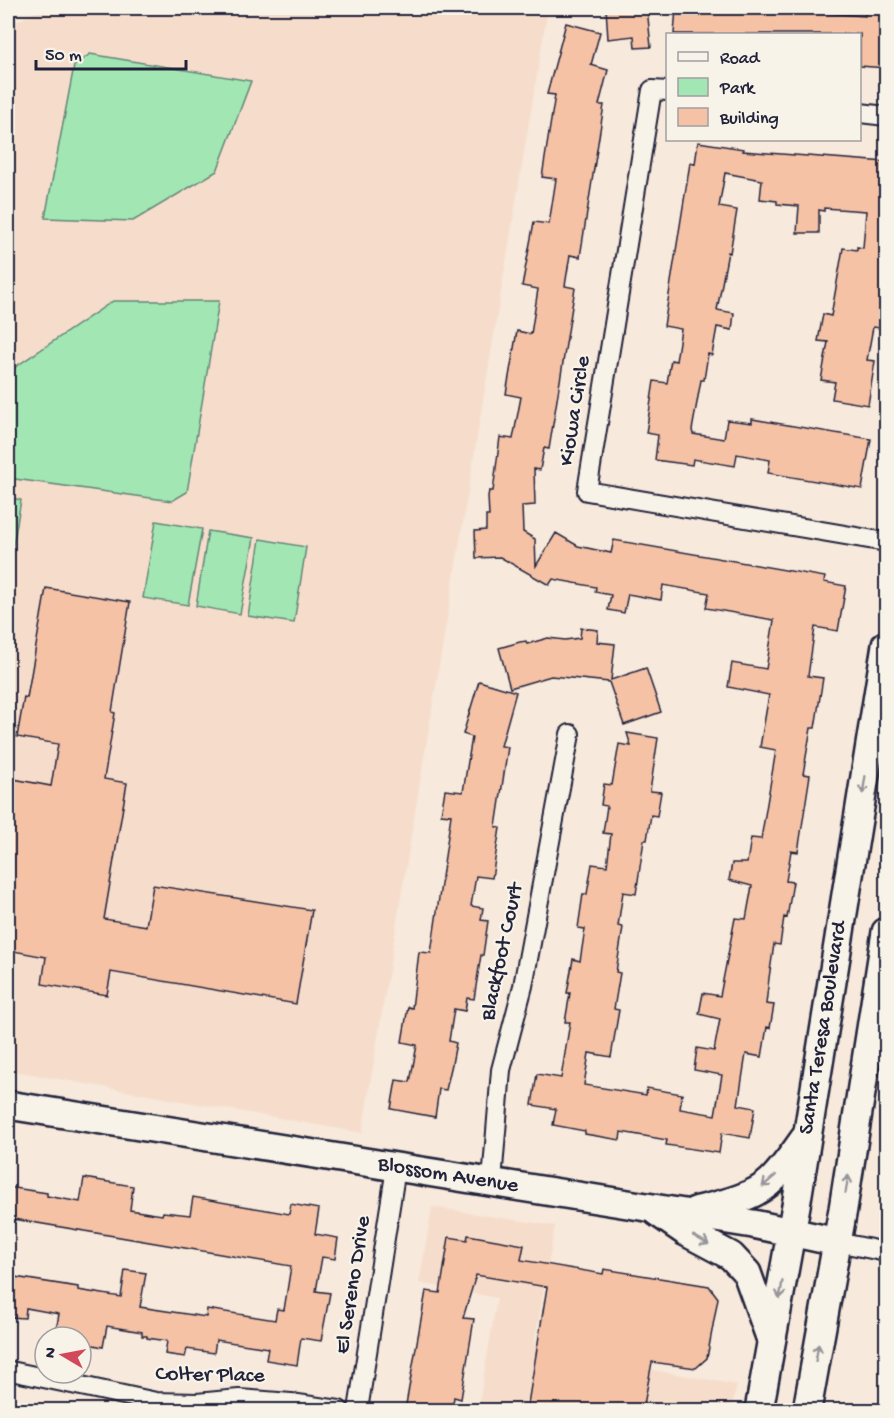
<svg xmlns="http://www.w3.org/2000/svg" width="894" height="1418" font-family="'Gochi Hand',sans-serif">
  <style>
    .built { fill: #f6ddcb }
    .green { fill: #a2e7b3; stroke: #628477; stroke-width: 1.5 }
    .building { fill: #f5c2a6; stroke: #22223b; stroke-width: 1.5 }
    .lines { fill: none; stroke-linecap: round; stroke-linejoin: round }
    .street-casing { stroke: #22223b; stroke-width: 22 }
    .secondary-casing { stroke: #22223b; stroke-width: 32 }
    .street { stroke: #f7f3e8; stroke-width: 18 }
    .secondary { stroke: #f7f3e8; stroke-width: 27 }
    .oneway { stroke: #97959a }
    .labels { text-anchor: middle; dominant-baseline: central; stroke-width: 4.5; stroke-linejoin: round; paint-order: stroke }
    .street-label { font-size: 22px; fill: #22223b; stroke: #f7f3e8 }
  </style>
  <rect width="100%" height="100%" fill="#f7e9db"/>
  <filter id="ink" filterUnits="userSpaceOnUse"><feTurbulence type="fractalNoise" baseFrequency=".0167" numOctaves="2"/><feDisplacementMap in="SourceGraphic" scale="12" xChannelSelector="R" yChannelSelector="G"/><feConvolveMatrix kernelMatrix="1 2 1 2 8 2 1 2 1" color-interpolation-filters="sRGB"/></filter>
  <g filter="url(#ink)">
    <g class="built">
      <polygon points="43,8 548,8 362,1133 8,1070 8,26"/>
      <polygon points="432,1207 555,1226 534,1345 581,1353 582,1357 737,1385 731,1410 478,1410 497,1298 419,1283"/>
    </g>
    <g class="green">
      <polygon points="90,54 251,81 217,171 133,221 45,218 74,66"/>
      <polygon points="113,301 219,301 187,492 172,501 8,478 8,372"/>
      <polygon points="8,497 21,500 8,576"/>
      <polygon points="156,521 202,529 188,605 143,598"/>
      <polygon points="208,531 254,538 240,614 196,606"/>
      <polygon points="260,539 306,547 294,623 248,616"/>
    </g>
    <g class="building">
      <polygon points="606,8 647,8 651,47 635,48 634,36 608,39"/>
      <polygon points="676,8 756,8 865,16 865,12 886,14 886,68 860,66 860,34 674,34"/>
      <polygon points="566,23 600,32 591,65 608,70 599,105 604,105 580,257 570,255 565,286 575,288 549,449 544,448 540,470 534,469 535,505 522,506 523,532 535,539 536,566 556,533 578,546 611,553 614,540 825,577 824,582 846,586 838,631 815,627 808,676 823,678 815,728 811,728 803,774 810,775 798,852 791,851 786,881 793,882 787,918 784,917 780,945 774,944 769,978 766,1004 774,1005 770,1028 767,1027 762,1057 746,1054 738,1105 755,1108 750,1138 722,1133 719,1153 666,1145 667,1140 633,1134 621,1132 620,1140 585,1134 585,1131 553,1125 556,1109 532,1105 537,1074 561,1078 570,1022 565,1022 570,993 567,993 573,959 580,961 585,929 578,928 583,894 587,894 592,864 607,866 611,834 603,833 607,806 601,805 604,784 612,785 619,744 631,746 627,733 658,738 650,791 661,792 657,816 651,815 647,840 644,840 636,894 623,892 618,926 623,927 616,972 620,973 614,1009 619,1010 611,1057 589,1053 584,1085 646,1095 647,1088 682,1094 680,1109 715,1115 722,1075 694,1070 697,1048 714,1051 720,1019 699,1014 703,993 720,996 735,918 746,919 752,886 729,880 732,863 747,863 751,838 761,839 776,750 760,747 769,695 728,687 732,663 766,669 774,620 706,608 709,593 663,585 661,600 628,594 624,613 608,610 611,595 595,592 596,587 553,579 549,585 500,557 476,558 475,531 486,530 486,516 489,516 488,496 489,491 493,491 500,437 513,439 521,397 506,394 517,331 531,334 538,289 522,286 534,222 549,224 556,179 542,177 555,95 547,94"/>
      <polygon points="698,142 744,149 743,151 886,162 886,234 884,250 886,251 886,268 880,306 885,307 881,328 873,327 867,360 875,361 868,405 832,399 835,382 821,380 828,342 818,341 823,314 831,316 843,248 857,250 857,247 863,248 866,211 824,208 824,211 819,210 819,233 797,233 799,206 777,204 777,201 760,199 762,180 725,173 719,207 737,210 730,253 728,252 717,310 734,313 732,330 717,327 712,355 708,354 704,380 701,380 692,430 693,434 724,439 727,420 752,423 752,419 871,439 862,489 768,473 770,460 737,454 735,466 693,459 692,465 655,460 658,435 646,433 654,381 667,383 671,360 676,361 681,329 664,326 690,163 695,164"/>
      <polygon points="46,588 130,602 112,712 115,713 104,779 127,783 104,919 146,926 153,885 312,910 296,1004 111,972 107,995 42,984 46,957 8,950 8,778 51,786 58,744 17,737 24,697 27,698"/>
      <polygon points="581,628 598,630 597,642 615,644 611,680 646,668 661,712 624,725 609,682 551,676 510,688 499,648 520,642 526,641 527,644 548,638 565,640 580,638"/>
      <polygon points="479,681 516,692 501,746 508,747 496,827 500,828 492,878 476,876 471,906 483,908 481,920 488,921 483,955 481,955 474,999 467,998 465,1011 454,1009 449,1041 456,1043 452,1064 446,1090 439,1089 435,1117 391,1109 396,1080 410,1082 417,1045 402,1042 408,1007 412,1008 419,952 431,953 451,815 441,814 445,790 463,792 472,737 463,734"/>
      <polygon points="84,1178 133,1186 130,1210 162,1215 163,1212 190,1215 193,1197 289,1214 291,1204 319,1209 315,1234 338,1238 335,1259 322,1257 316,1291 330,1293 321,1341 301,1338 297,1365 266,1360 268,1348 216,1340 214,1353 187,1349 185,1357 165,1354 167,1341 147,1338 147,1336 142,1336 142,1332 107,1326 103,1347 84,1343 85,1337 55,1337 59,1314 26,1308 25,1318 8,1317 8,1276 78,1287 78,1290 121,1297 125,1270 146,1273 140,1307 206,1317 207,1309 275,1320 277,1309 284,1310 291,1266 8,1218 8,1187 47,1193 47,1196 80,1202"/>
      <polygon points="468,1235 524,1245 521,1260 603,1274 604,1269 709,1286 718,1298 707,1358 696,1368 652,1362 643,1410 527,1410 547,1287 476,1275 463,1318 474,1319 461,1399 454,1397 452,1410 405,1410 426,1291 440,1293 449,1237 467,1240"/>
    </g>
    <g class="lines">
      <defs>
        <g id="street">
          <polyline points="668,91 652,90 587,491 886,542"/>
          <polyline points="860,113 886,116"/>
          <polyline points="492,1181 501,1070 523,986 570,734"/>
          <polyline points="837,1242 886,1252"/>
          <polyline points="11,1371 156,1402 197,1403 239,1399 291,1403 339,1410"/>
          <polyline points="358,1410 396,1168"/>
        </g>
        <g id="secondary">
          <polyline points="8,1105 753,1224 837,1242"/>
          <path d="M 695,1211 C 719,1205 754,1198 772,1180 C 784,1168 794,1153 804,1139"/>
          <polyline points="657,1212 686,1232 731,1256 747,1273 771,1340"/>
          <polyline points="759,1410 797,1200 886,645"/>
          <polyline points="807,1410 843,1209 886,932"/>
        </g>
      </defs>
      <use href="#street" class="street-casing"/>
      <use href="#secondary" class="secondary-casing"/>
      <use href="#street" class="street"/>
      <use href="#secondary" class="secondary"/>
    </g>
    <defs><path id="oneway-shaft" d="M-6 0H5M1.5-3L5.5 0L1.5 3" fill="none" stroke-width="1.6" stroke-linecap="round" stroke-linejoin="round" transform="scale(1.5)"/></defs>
    <g class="oneway">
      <use href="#oneway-shaft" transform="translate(864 785) rotate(99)"/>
      <use href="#oneway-shaft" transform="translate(769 1181) rotate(139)"/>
      <use href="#oneway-shaft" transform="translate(847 1184) rotate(-81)"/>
      <use href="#oneway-shaft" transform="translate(701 1240) rotate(29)"/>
      <use href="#oneway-shaft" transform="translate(781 1290) rotate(99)"/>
      <use href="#oneway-shaft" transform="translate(817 1353) rotate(-80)"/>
    </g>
  </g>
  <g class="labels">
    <g class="street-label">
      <text transform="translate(576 411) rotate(-81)">Kiowa Circle</text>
      <text transform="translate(503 952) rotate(-78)">Blackfoot Court</text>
      <text transform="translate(824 1028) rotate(-81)">Santa Teresa Boulevard</text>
      <text transform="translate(448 1176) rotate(9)">Blossom Avenue</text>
      <text transform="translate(354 1285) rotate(-81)">El Sereno Drive</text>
      <text transform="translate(210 1376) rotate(1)">Colter Place</text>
    </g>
  </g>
  <rect width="894" height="1418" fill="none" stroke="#f7f3e8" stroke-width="30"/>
  <rect x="15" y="15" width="864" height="1388" fill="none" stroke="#22223b" stroke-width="2" filter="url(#ink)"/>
  <rect x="666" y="33" width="195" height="108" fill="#f7f3e8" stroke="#a29fa3" stroke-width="1.5"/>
  <rect x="678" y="52" width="30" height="9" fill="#f7f3e8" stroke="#a29fa3" stroke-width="1.5"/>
  <text x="720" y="63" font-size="18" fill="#22223b">Road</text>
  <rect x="678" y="78" width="30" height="18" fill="#a2e7b3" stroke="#a29fa3" stroke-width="1.5"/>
  <text x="720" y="93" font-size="18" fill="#22223b">Park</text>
  <rect x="678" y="108" width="30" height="18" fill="#f5c2a6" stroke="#a29fa3" stroke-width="1.5"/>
  <text x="720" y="123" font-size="18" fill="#22223b">Building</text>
  <g transform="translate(63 1355) rotate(280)"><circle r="28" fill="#f7f3e8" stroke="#a29fa3" stroke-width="1.5"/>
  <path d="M0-4.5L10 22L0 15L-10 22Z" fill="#d1495b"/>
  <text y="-9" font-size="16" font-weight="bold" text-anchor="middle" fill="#22223b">N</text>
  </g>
  <path d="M36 60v9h150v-9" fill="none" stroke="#22223b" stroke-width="3"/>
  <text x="45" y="60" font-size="18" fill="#22223b" stroke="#f7f3e8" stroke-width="4.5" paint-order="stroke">50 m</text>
</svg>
